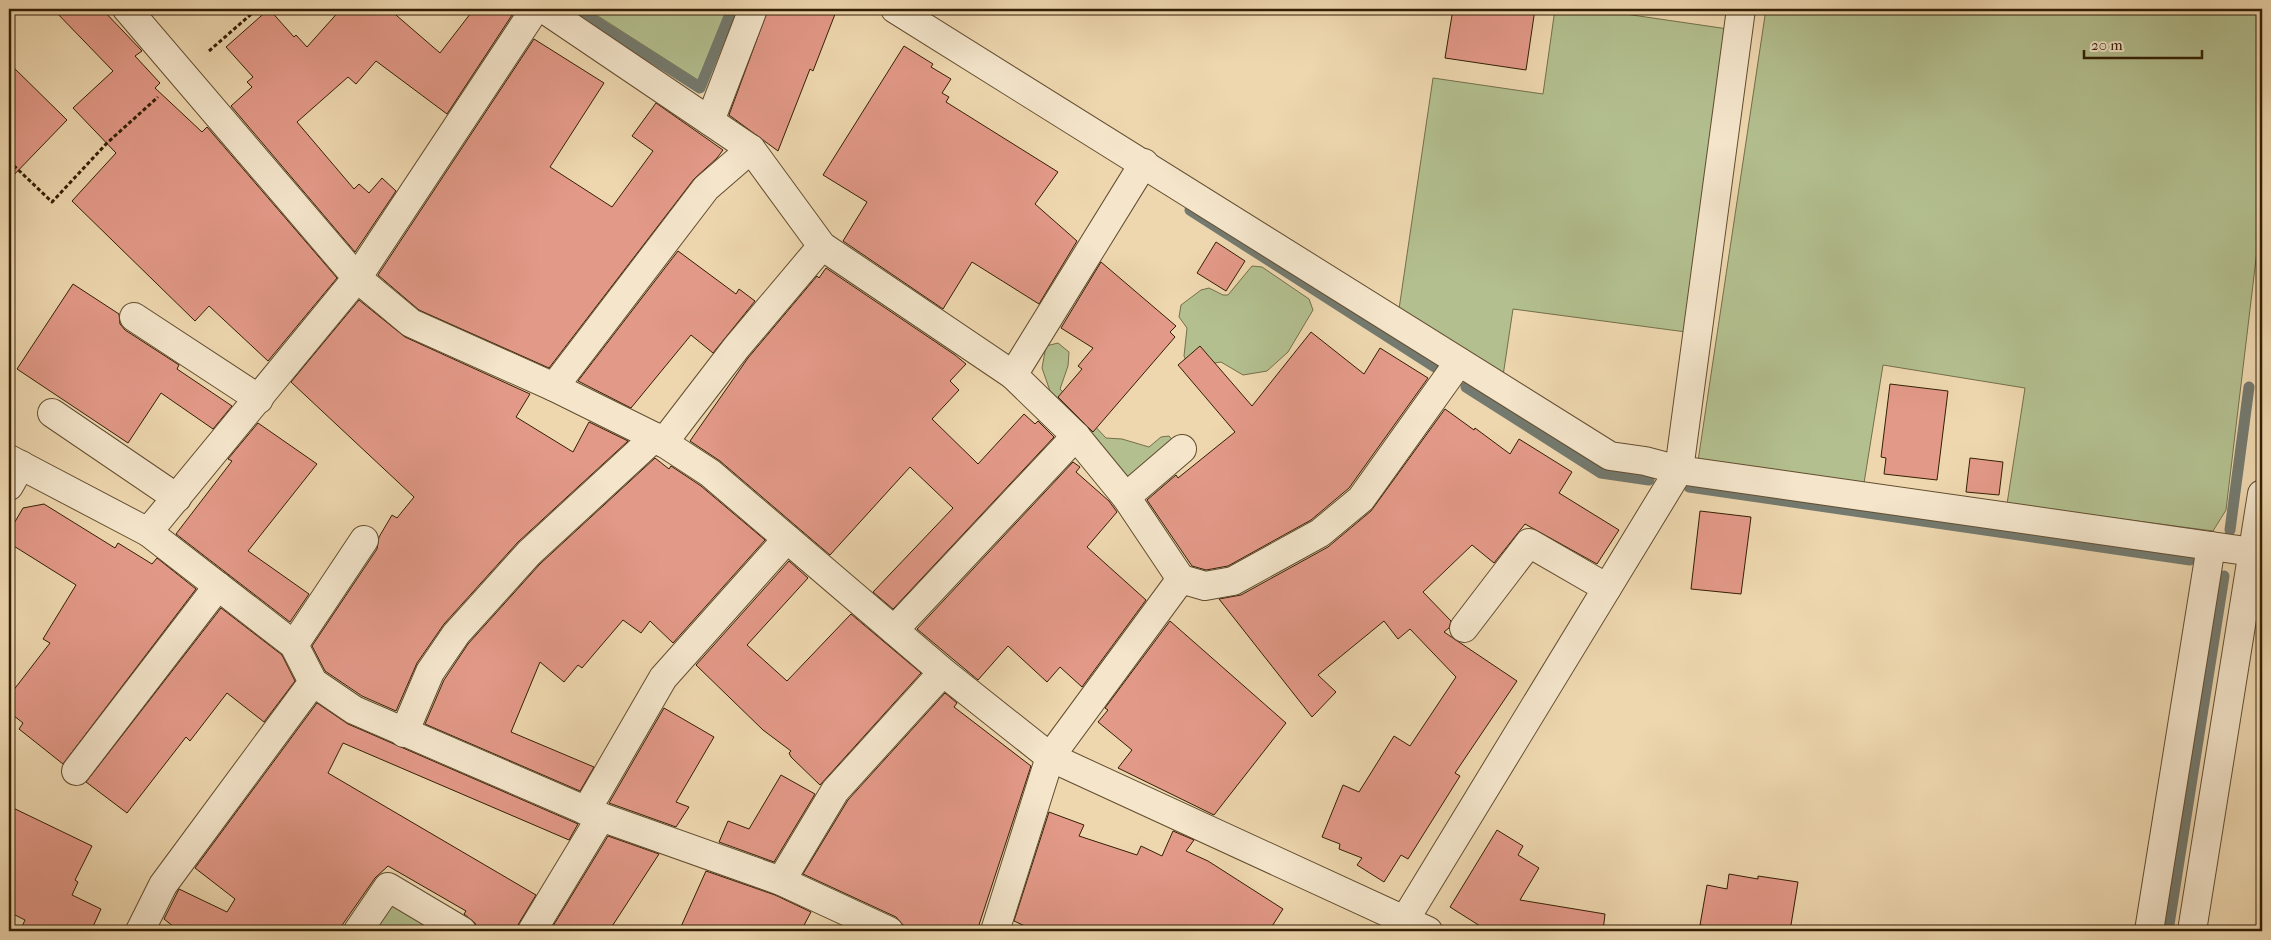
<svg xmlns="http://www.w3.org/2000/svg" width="2271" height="940" font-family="'IM FELL French Canon',serif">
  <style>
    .green { fill: #b3bf8f; stroke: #736f4a }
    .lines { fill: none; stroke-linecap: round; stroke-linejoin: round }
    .stream { stroke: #747a6f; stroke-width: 11 }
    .building { fill: #e39988; stroke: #331f04 }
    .minor-casing { stroke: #624d2f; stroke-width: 30 }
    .path { stroke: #331f04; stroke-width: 3; stroke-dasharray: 4 2.5; stroke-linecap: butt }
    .minor { stroke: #f4e5cb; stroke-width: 28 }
  </style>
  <rect width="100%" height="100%" fill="#eed7af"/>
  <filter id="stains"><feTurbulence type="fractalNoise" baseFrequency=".004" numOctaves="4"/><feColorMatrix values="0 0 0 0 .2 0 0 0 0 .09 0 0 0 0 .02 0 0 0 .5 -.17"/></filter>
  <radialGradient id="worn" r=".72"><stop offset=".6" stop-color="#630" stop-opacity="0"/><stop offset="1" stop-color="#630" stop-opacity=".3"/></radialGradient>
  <g class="green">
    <polygon points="587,9 728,9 698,80"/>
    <polygon points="1555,9 1591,9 1728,29 1686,332 1513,309 1503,376 1399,309 1433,78 1543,94"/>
    <polygon points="1766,9 2262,9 2262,209 2226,510 2213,531 2007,504 2025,388 1883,365 1864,483 1698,461"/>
    <polygon points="1252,266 1262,267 1309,299 1313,310 1288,352 1267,371 1243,375 1221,362 1189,367 1184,356 1187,328 1179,317 1181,305 1201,290 1209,288 1223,295 1228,295"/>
    <polygon points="1058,343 1069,352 1068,366 1060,389 1106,438 1122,439 1149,447 1161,437 1169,436 1174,442 1132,480 1121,473 1050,391 1042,368 1046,346"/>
    <polygon points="391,898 446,931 369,931"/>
  </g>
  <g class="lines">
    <g class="stream">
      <polyline points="576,9 700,88 732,9"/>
      <polyline points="1190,210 1435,367"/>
      <polyline points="1466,387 1601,473 1649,480"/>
      <polyline points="1689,487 2190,560"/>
      <polyline points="2230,530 2249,387"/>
      <polyline points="2168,931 2224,576"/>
    </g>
  </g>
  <g class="building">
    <polygon points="53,9 102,9 142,51 135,56 160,83 155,88 202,132 207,127 337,278 268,361 209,306 195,321 72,201 116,153 73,108 113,71"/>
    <polygon points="269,9 294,37 296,35 307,47 341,9 389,9 440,53 474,9 516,9 447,114 376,61 356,84 348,77 297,122 354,189 359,184 369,193 382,178 396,191 355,252 231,106 252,87 247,82 253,77 226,47"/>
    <polygon points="768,9 837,9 813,71 810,69 778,151 729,115"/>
    <polygon points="1453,9 1535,9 1526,70 1445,58"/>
    <polygon points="534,39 604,83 550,167 612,207 653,151 632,136 656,103 723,150 717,158 694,179 549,368 419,310 378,275"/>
    <polygon points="904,46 933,64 931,67 951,79 942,93 949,97 946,102 1058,172 1035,204 1077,241 1039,304 972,262 943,309 843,241 867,202 823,175"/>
    <polygon points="9,63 67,120 9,180"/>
    <polygon points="1216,242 1245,261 1226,291 1197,273"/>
    <polygon points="678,251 736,294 739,289 755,301 713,353 691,335 631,408 578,381"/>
    <polygon points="1101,262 1176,326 1170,332 1175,337 1093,432 1058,397 1082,369 1078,366 1093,348 1061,328"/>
    <polygon points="826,268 955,355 966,364 950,381 959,390 932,419 978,464 1024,414 1035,424 1038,421 1054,437 893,609 873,592 953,508 910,467 830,555 720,461 690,441 748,358 817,276 819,278"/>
    <polygon points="73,284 119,314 120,324 125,330 179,365 177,369 232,406 213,429 161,393 128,443 17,369"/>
    <polygon points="359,300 405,337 530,394 516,417 573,452 589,422 628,441 518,542 444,624 417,663 396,711 362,696 325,671 312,646 377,549 379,537 392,515 397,518 414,497 291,382"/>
    <polygon points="1311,332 1364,374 1380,348 1428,378 1349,488 1311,520 1228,566 1206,570 1192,566 1147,500 1176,475 1178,478 1235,432 1178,365 1200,346 1252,406"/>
    <polygon points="1890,384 1948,391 1937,480 1884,474 1886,458 1881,457"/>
    <polygon points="1445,409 1474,430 1475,428 1510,454 1519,439 1572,472 1559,493 1619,530 1597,564 1525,524 1494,563 1472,545 1423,592 1451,621 1449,628 1444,632 1517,681 1455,773 1460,776 1408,859 1401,855 1384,882 1357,865 1362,858 1339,849 1340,844 1322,837 1343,785 1359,792 1394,736 1410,746 1456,677 1410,629 1398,639 1384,621 1318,675 1336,692 1312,717 1219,599 1241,595 1328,547 1371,511"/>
    <polygon points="258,423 317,464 248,551 309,594 290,622 176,534 232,461 228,459"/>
    <polygon points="655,458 669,469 671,466 701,486 765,540 673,643 650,621 641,633 623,620 582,668 578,665 564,682 540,662 511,732 594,767 580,791 425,724 444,680 468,644 540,564"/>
    <polygon points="1970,458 2003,462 1999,495 1966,492"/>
    <polygon points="1073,462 1080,467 1076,472 1109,501 1117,512 1087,547 1146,600 1082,687 1060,667 1047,682 1008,646 978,680 917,629"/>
    <polygon points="44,504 115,548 118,543 152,564 157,558 196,589 63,764 19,729 23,723 9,712 9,696 50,643 43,639 76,585 9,543 9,532 23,508"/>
    <polygon points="1700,511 1751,517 1741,594 1691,589"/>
    <polygon points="789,561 808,578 747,645 787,681 851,614 921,673 820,785 791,757 789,753 791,751 763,730 696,665"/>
    <polygon points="221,608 282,655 295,681 264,722 227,693 190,741 186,737 127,813 86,782"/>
    <polygon points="1170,621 1286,723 1214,815 1118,768 1132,750 1098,722 1108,710 1105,708"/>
    <polygon points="945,693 957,703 954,707 1031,766 977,931 917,931 903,925 896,917 803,874 848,800"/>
    <polygon points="317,703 348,724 578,824 569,840 343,743 328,773 536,895 519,923 516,931 478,931 475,923 464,914 466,911 388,866 375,878 338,931 179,931 164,919 179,889 227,912 235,899 195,868"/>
    <polygon points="664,708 714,737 676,802 689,807 676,827 609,803"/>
    <polygon points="781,775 815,794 774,862 719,842 728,821 749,829"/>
    <polygon points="9,806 92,846 75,880 78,882 72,895 101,909 91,931 20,931 25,920 9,912"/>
    <polygon points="1049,812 1084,825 1079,836 1137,855 1141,846 1162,856 1173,831 1194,840 1186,851 1208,861 1283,909 1269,931 1036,931 1014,921"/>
    <polygon points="1497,830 1523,846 1518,855 1539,868 1520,900 1605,914 1603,931 1488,931 1450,907"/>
    <polygon points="608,836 659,854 609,931 550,931"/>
    <polygon points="706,871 775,895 811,912 801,931 679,931"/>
    <polygon points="1729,874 1758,879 1758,876 1798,882 1790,931 1737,931 1700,925 1707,885 1727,889"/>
  </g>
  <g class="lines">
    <defs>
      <g id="minor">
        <polyline points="127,9 357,278 411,323 554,387 655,437 710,473 943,672 1050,757 1428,931"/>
        <polyline points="544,9 751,149 822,246 1013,375 1076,436 1126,497 1181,579 1050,757 995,931"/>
        <polyline points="895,9 1610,456 1645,461 1679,470 2253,552"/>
        <polyline points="710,121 753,9"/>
        <polyline points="134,317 259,399"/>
        <polyline points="1013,375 1144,163"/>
        <polyline points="554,387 706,188 751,149"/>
        <polyline points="52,413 177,498"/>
        <polyline points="663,443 736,348 822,246"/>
        <polyline points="9,459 148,532 357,278 535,9"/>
        <polyline points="9,486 21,465"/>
        <polyline points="1126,497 1182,449"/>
        <polyline points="148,532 294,645 313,682 354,710 601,817 781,881 889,931"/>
        <polyline points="1181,579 1205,586 1233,581 1320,533 1361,499 1459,362"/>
        <polyline points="1464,628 1529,543 1607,588"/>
        <polyline points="894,630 1076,436"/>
        <polyline points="294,645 364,540"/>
        <polyline points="404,733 430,672 456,634 529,553 655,437"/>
        <polyline points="76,771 218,586"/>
        <polyline points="586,811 663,678 787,539"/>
        <polyline points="781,881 835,791 943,672"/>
        <polyline points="140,931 163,885 313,682"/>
        <polyline points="358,931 388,887 462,931"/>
        <polyline points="532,931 601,817"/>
        <polyline points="1398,931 1679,470 1741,9"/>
        <polyline points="2149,931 2211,546"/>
        <polyline points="2192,931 2262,494"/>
      </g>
    </defs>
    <use href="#minor" class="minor-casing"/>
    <g class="path">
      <polyline points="209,51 257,9"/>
      <polyline points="9,161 52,202 107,143 158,97"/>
    </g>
    <use href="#minor" class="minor"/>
  </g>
  <rect width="2271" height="940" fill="none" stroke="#eed7af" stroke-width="30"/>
  <rect x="10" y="10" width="2251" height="920" fill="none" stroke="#331f04" stroke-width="2.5"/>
  <rect x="15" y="15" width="2241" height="910" fill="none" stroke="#331f04"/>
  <path d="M2084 50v8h118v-8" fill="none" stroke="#331f04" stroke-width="2.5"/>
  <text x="2091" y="50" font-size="15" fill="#331f04" stroke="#f4e5cb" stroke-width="4" paint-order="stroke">20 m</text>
  <rect width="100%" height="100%" filter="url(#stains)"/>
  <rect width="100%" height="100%" fill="url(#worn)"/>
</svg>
